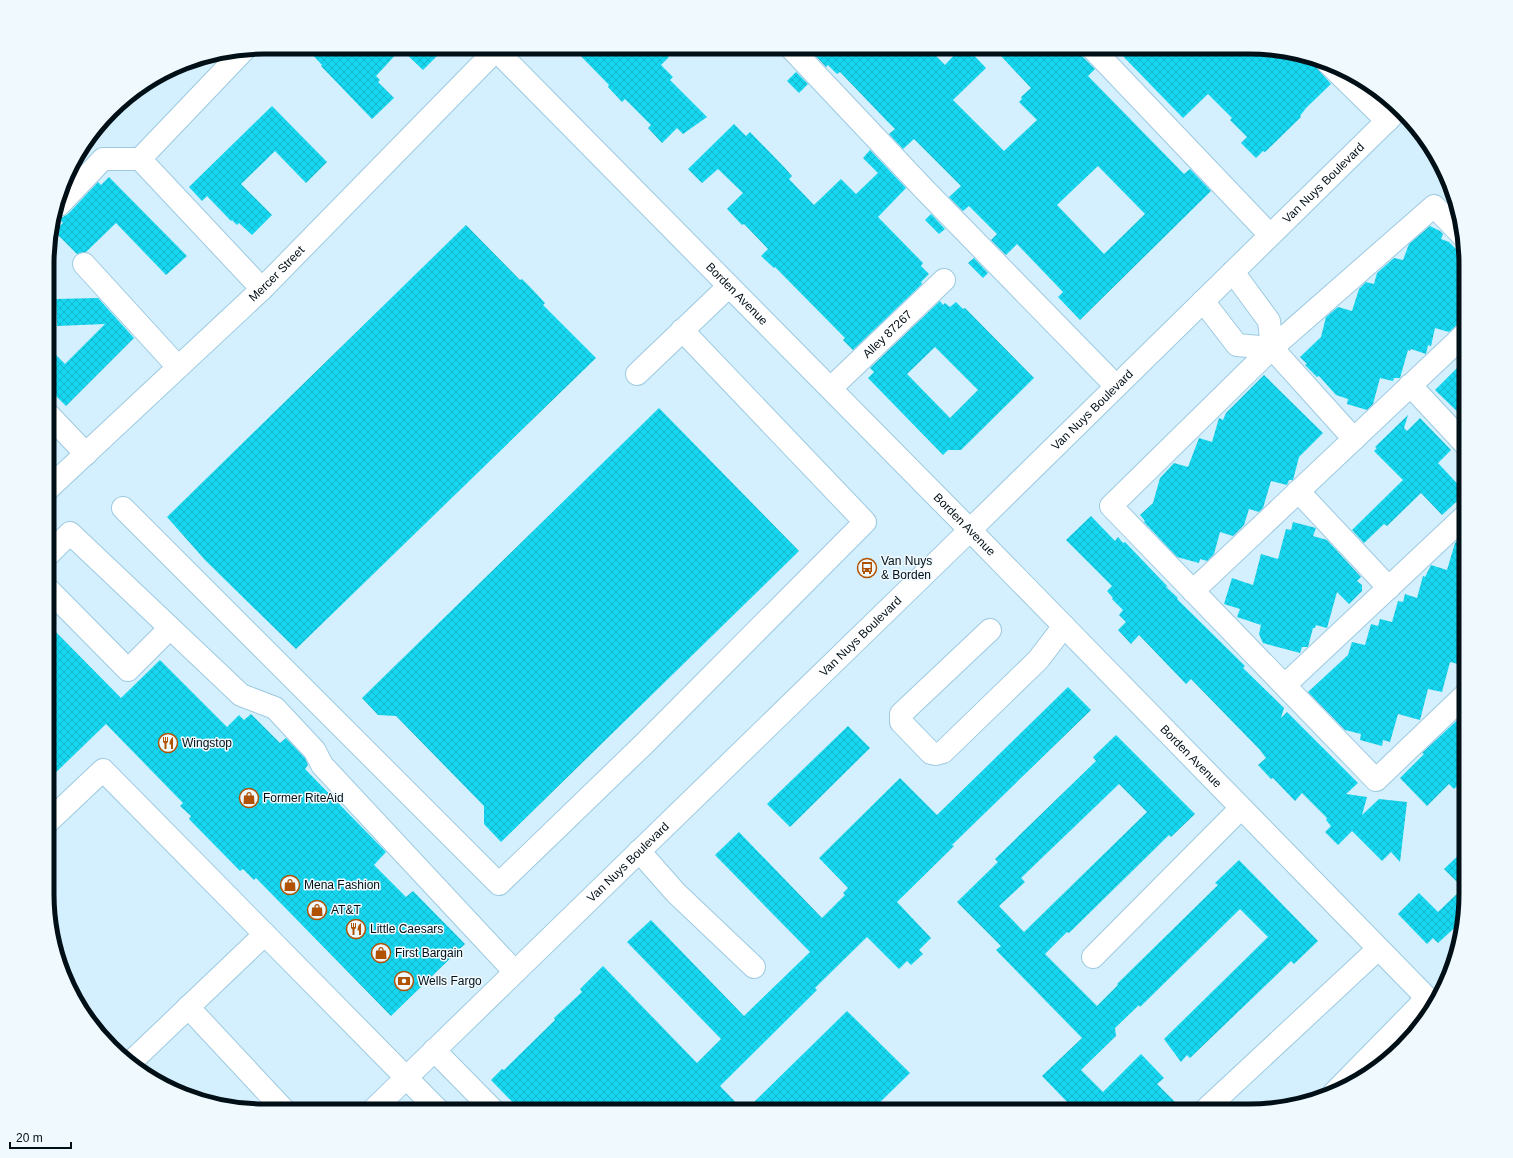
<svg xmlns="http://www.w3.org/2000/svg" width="1513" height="1158" font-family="Arial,sans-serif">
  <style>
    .building { fill: url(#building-cross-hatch); fill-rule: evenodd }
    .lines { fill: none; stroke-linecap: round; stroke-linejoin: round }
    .minor-casing { stroke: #9dcae0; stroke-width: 24 }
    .major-casing { stroke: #9dcae0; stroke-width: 24 }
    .minor { stroke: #fff; stroke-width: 22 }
    .major { stroke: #fff; stroke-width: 22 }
    .labels { text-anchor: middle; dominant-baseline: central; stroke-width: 3; stroke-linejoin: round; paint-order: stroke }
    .street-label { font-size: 12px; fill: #010f17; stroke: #f0f9fe }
    .poi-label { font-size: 12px; fill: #010f17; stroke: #f0f9fe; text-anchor: start }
    .rim { fill: none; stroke: #010f17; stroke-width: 5 }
  </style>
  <defs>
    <pattern id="building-cross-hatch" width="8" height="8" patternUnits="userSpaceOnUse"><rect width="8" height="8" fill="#17d6ef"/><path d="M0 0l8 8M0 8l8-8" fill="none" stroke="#14b6cc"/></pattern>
  </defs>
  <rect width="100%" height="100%" fill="#d4effd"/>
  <g class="building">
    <polygon points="305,47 446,47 423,70 401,49 376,76 380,80 378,82 394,98 372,119 321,66 322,65"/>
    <polygon points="572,47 659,47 669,57 661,65 673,77 670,80 707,117 683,134 677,128 662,143 648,128 651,125 625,99 622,102 608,87 609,85"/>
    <path d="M 810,47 L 927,47 L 945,65 L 956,53 L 959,56 L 967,48 L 986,68 L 953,100 L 1004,151 L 1037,120 L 1019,102 L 1022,99 L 1021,97 L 1031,88 L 1001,56 L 1010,47 L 1079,47 L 1082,56 L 1095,69 L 1088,76 L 1184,174 L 1190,169 L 1211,191 L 1080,320 L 1058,297 L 1063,292 L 1017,244 L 1006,255 L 991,240 L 997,234 L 969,206 L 963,211 L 949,197 L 961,186 L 914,139 L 903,149 L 889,134 L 895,129 L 887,121 L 840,72 L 837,74 L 828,65 L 826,67 L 814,54 L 815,52 ZM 1098,166 L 1145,214 L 1104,254 L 1057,205 Z"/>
    <polygon points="1109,47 1263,47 1308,58 1331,84 1306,108 1300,116 1301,117 1265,152 1263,151 1256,158 1241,143 1247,137 1230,120 1232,118 1208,94 1183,118 1116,49 1113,52"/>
    <polygon points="796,72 808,84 799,93 787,81"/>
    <polygon points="272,106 327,162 306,183 275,151 241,184 272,215 252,235 239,223 237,225 232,220 231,221 207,196 202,201 189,187"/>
    <polygon points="734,124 746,136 750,132 784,167 792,176 789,179 814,205 841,179 856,194 878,173 863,158 870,150 906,188 878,217 923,263 921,266 929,274 921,282 922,284 853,350 843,340 845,338 775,267 774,268 761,256 768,249 744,224 742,225 727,209 743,193 718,169 702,183 688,169"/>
    <polygon points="109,177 187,256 166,275 116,223 86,252 77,254 54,231 63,223 57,217 63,217 68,214 98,182 101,185"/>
    <polygon points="931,214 945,229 939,234 925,220"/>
    <polygon points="466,225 520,280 522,279 530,287 545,303 543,305 596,358 296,649 205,560 167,517"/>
    <polygon points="1430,226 1440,231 1443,234 1441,239 1449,242 1465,258 1466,321 1458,324 1449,332 1435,328 1431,346 1428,345 1426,354 1411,349 1410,351 1408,350 1400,378 1394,378 1393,381 1380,378 1373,404 1367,410 1347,404 1348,399 1336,395 1319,376 1317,377 1305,365 1307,364 1300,357 1321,337 1326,317 1338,307 1352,311 1359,289 1366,282 1374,284 1377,273 1394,258 1403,260 1409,244"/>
    <polygon points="974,258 988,273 983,278 968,263"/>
    <polygon points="98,298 134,338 66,406 49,389 49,348 65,364 105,324 57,326 56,299"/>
    <path d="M 940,301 L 943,305 L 945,303 L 950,307 L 956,302 L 963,309 L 965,308 L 1034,378 L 961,450 L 948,450 L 943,455 L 868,378 L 874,372 L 870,368 ZM 935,347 L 978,390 L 950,418 L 907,374 Z"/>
    <polygon points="1466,359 1466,420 1435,390"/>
    <polygon points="1264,375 1323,433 1299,457 1293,480 1289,480 1287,485 1271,481 1263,508 1259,512 1249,509 1244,525 1233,536 1220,532 1214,554 1207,561 1200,559 1199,563 1177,557 1144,522 1145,521 1140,515 1153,503 1160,478 1174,463 1188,467 1199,438 1212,442 1219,418 1223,420 1226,413"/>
    <polygon points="659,408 799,551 501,842 484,824 484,806 396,716 378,715 362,698"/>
    <polygon points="1408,415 1404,428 1407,431 1420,418 1451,450 1438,463 1466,493 1442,515 1421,493 1387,526 1384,524 1364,543 1352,530 1403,480 1374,451 1377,448 1375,447"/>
    <polygon points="1091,516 1115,541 1118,537 1123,543 1125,542 1168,587 1165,586 1178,598 1177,599 1245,666 1243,668 1284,708 1281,718 1287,712 1358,783 1346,794 1367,797 1362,815 1379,799 1407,802 1400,862 1391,852 1382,861 1352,831 1338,845 1325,832 1331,826 1326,820 1327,818 1302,793 1295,801 1273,778 1271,779 1258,765 1266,758 1260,750 1191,679 1186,684 1139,635 1131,644 1118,630 1126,622 1119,615 1123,610 1112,599 1113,598 1107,591 1112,586 1066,540"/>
    <polygon points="1293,522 1316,528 1313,536 1327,540 1361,577 1357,581 1362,585 1362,591 1349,604 1337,592 1327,628 1316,625 1315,628 1313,628 1308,647 1302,647 1300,653 1263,643 1259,634 1261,625 1237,617 1240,609 1224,604 1232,578 1253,585 1261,554 1278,559 1286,529 1291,530"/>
    <polygon points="1466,532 1466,666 1450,662 1442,692 1428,689 1420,720 1398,714 1390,742 1383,740 1382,746 1360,740 1361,734 1345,730 1308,692 1348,655 1352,642 1365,645 1371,624 1378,626 1380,619 1392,622 1398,601 1403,602 1405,594 1417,598 1423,576 1425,577 1431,565 1447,570 1455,543"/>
    <polygon points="48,624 121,698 160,660 227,727 239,715 244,720 251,714 280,743 286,738 305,758 308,765 305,769 386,852 374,865 406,897 413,891 465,944 391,1016 256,878 254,880 243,869 240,871 189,819 191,816 180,806 183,803 106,724 48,780"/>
    <polygon points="1068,687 1091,710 952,845 954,846 897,902 931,938 919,950 923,954 911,965 907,961 899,969 867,937 821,982 815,988 817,990 720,1086 744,1111 521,1111 491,1080 502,1069 504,1070 555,1020 554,1018 582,992 580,989 603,966 697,1063 721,1039 627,942 651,920 744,1016 810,952 715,855 739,832 822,918 845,895 843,893 848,888 819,858 900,778 937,815"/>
    <polygon points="1466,712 1466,778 1454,789 1449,784 1427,806 1400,778 1424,754 1422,753"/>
    <polygon points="848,726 870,748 790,827 767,804"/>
    <path d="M 1116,735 L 1195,814 L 1171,837 L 1169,835 L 1069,933 L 1067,932 L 1045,954 L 1097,1006 L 1118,985 L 1117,984 L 1218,885 L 1215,883 L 1239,860 L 1318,941 L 1294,964 L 1291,961 L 1190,1058 L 1187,1055 L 1181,1062 L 1164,1039 L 1268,937 L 1240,909 L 1140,1007 L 1139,1005 L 1115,1028 L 1116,1036 L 1081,1070 L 1103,1092 L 1141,1054 L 1164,1078 L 1157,1084 L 1184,1111 L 1076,1111 L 1042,1076 L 1082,1038 L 996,950 L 1001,946 L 957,902 L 998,862 L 995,859 L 1096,761 L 1093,757 ZM 1119,784 L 1147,812 L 1024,932 L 999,906 L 1025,882 L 1021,878 Z"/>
    <polygon points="1466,848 1466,908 1462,921 1438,943 1433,938 1427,944 1398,914 1419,893 1438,912 1463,888 1444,869"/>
    <polygon points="847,1011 910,1073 871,1111 745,1111"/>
  </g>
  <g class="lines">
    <defs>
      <g id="minor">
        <path id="s1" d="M 493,47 L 970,530 L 1427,998 L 1433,1003"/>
        <polyline points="790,47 924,189 1116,386"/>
        <polyline points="1091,47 1270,235"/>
        <polyline points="244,50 140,159 262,289"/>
        <polyline points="1328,63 1387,121"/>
        <polyline points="59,205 103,159 140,159"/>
        <polyline points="1462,235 1434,206 1272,348 1111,506 1376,780 1466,694"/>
        <polyline points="84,264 178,367"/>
        <polyline points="1233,272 1269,321 1272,348 1354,439"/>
        <polyline points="1203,301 1237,345 1272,348"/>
        <polyline points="637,374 729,286"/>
        <polyline points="1410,385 1466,445"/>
        <path id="s2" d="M 831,388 L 944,280"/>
        <polyline points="49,415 86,454"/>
        <path id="s3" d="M 48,489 L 262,289 L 496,50"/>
        <polyline points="1298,491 1389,588"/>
        <polyline points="123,508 499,884 644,744 865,522 682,330"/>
        <polyline points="48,555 70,533 241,695 275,708 315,751 322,765 515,972"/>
        <polyline points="48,589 128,670 170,628"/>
        <polyline points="1193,591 1466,333"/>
        <polyline points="990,630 901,714 901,722 931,753 936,754 943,752 1038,660 1064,626"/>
        <polyline points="1285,685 1466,515"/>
        <polyline points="48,822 103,770 439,1111"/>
        <polyline points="639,851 676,893 754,967"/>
        <polyline points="1093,957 1241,808"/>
        <polyline points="188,1007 285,1111"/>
        <polyline points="434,1050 494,1111"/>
        <polyline points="130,1063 265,934"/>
        <polyline points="1334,1093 1427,998"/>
        <polyline points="1204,1111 1378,949"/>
      </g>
      <g id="major">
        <path id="s4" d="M 372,1111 L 970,530 L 1399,109"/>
      </g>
    </defs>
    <use href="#minor" class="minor-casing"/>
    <use href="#major" class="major-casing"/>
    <use href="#minor" class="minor"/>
    <use href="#major" class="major"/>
  </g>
  <defs>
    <symbol id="bus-ring" viewBox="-11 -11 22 22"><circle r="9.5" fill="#f0f9fe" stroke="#b15203" stroke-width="1.5"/><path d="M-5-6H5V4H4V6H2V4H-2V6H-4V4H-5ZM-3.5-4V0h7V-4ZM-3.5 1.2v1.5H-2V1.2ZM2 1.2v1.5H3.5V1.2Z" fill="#b15203"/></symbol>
    <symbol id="restaurant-ring" viewBox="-11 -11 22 22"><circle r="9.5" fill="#f0f9fe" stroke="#b15203" stroke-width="1.5"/><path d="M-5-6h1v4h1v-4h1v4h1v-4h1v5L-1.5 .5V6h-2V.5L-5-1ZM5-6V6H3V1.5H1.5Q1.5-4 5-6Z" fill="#b15203"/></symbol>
    <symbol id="shop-ring" viewBox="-11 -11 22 22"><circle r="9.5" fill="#f0f9fe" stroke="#b15203" stroke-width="1.5"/><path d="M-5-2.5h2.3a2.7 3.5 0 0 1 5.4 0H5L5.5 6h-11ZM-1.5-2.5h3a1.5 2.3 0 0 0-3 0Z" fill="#b15203"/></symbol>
    <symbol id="bank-ring" viewBox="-11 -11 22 22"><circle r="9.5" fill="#f0f9fe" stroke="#b15203" stroke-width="1.5"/><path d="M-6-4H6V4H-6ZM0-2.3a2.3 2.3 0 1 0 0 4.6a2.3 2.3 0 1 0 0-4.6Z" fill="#b15203"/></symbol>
  </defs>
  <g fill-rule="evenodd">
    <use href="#bus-ring" x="856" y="557" width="22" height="22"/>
    <use href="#restaurant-ring" x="157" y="732" width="22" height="22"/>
    <use href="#shop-ring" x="238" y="787" width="22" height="22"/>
    <use href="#shop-ring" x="279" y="874" width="22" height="22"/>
    <use href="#shop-ring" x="306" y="899" width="22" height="22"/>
    <use href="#restaurant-ring" x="345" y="918" width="22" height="22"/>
    <use href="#shop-ring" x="370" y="942" width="22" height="22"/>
    <use href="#bank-ring" x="393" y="970" width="22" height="22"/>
  </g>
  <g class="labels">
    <g class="street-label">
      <text stroke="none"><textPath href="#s4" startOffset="1329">Van Nuys Boulevard</textPath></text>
      <text stroke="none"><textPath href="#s3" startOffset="314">Mercer Street</textPath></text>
      <text stroke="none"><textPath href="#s1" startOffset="347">Borden Avenue</textPath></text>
      <text stroke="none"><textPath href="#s2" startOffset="78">Alley 87267</textPath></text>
      <text stroke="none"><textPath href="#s4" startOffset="1005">Van Nuys Boulevard</textPath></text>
      <text stroke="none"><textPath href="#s1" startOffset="671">Borden Avenue</textPath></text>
      <text stroke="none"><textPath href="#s4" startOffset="681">Van Nuys Boulevard</textPath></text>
      <text stroke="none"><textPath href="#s1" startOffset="995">Borden Avenue</textPath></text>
      <text stroke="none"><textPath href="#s4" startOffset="357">Van Nuys Boulevard</textPath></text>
    </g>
    <g class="poi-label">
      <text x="881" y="561">Van Nuys<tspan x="881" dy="14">&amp; Borden</tspan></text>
      <text x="182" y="743">Wingstop</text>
      <text x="263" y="798">Former RiteAid</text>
      <text x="304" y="885">Mena Fashion</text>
      <text x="331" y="910">AT&amp;T</text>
      <text x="370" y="929">Little Caesars</text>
      <text x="395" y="953">First Bargain</text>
      <text x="418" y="981">Wells Fargo</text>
    </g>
  </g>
  <path d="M0 0H1513V1158H0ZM264 54H1249A210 210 0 0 1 1459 264V894A210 210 0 0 1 1249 1104H264A210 210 0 0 1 54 894V264A210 210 0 0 1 264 54Z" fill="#f0f9fe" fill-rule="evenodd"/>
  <path class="rim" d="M264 54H1249A210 210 0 0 1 1459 264V894A210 210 0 0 1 1249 1104H264A210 210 0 0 1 54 894V264A210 210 0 0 1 264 54Z"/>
  <path d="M10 1142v6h61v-6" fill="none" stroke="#010f17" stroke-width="2"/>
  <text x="16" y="1142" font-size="12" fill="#010f17" stroke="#f0f9fe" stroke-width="3" paint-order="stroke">20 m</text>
</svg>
